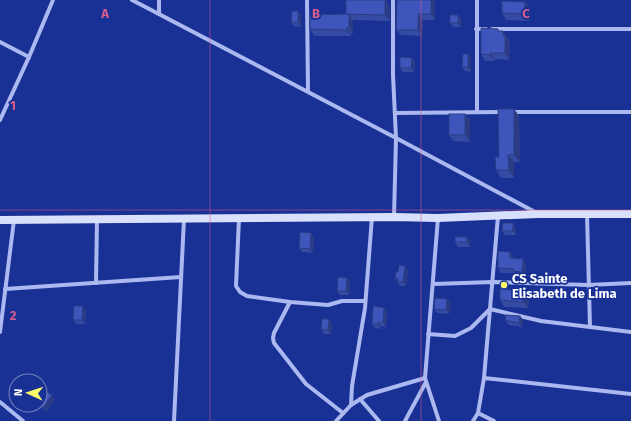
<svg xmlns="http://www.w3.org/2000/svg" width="631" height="421" font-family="'Fira Sans',sans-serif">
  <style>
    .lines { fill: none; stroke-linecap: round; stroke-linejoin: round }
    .street { stroke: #acb9f0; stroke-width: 4 }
    .secondary { stroke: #d9e0fb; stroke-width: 8 }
    .wall { fill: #354aa2 }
    .shaded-wall { fill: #2b3c84 }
    .building { fill: #3e56bc; stroke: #2b3c84 }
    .grid { fill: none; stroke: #d45d8c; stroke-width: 1; stroke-opacity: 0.55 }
    .poi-dot { fill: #fffa6b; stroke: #193095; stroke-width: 1.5 }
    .labels { text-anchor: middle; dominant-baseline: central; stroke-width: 3.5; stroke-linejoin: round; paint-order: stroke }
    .poi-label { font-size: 13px; font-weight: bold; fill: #fff; stroke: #193095; text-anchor: start }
    .grid-label { font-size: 13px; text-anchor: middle; font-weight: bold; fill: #d45d8c; stroke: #193095; stroke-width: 3.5; stroke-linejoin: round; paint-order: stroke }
  </style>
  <rect width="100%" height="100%" fill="#193095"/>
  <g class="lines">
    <g class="street">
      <polyline points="132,0 396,138 535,212"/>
      <polyline points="159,0 159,13"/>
      <polyline points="307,0 308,91"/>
      <polyline points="393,0 393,75 396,138 394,217"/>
      <polyline points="477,0 477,112"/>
      <polyline points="476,29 486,29"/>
      <polyline points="492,29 631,29"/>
      <polyline points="0,42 29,57"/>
      <polyline points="511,112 631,112"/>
      <polyline points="395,113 502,112"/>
      <polyline points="0,120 29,57 53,0"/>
      <polyline points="587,214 590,327"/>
      <polyline points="239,218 236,286 240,292 247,296 290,302 328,305 342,301 365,301"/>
      <polyline points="438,218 425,378 439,421"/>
      <polyline points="96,283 97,220"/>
      <polyline points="433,284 493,282 588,285 631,283"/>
      <polyline points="5,289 181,277"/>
      <polyline points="290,302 274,333 273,338 274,343 306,384 343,413"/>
      <polyline points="0,332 14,220"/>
      <polyline points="428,334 455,336 471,328 490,309 541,321 631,332"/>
      <polyline points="484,378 631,394"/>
      <polyline points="360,399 379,421"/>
      <polyline points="0,402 23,421"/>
      <polyline points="351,405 367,395 425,378"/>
      <polyline points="478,413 494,421"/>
      <polyline points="174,421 184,219"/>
      <polyline points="336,421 351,405 352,386 365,308 372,217"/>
      <polyline points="405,421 426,382"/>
      <polyline points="473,421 478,413 484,378 498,216"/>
    </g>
    <polyline class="secondary" points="0,220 394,217 438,218 538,214 631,214"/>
  </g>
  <g class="wall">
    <polygon points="435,2 435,20 423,20 422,36 401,35 396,30"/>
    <polygon points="525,2 530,8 529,21 506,20 502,13"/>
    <polygon points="387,3 390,7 390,21 353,20 353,34 351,34 351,36 314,36 310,29 347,14"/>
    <polygon points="298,11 301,16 301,27 294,26 291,22"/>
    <polygon points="458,15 461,19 461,27 453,27 450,23"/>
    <polygon points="499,31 508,38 510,41 509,60 495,59 495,61 485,61 481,54"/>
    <polygon points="471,59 471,72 465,71 462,67"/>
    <polygon points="415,62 414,72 403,72 400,68"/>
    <polygon points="514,109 519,116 520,162 514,162 514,178 501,178 496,170 499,157"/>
    <polygon points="465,114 470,120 470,142 453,141 449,135"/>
    <polygon points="516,228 516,235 505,235 502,231"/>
    <polygon points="314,237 313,253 302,252 299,248"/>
    <polygon points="467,237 470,241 470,247 458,247 455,242"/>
    <polygon points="510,252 513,256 513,259 526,264 525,276 516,275 515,273 501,273 498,268"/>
    <polygon points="405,266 408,270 406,286 400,286 395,278 398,272"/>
    <polygon points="347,278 350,282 349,295 340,295 337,291"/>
    <polygon points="529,297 528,308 504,307 500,300"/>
    <polygon points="451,304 449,314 437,313 434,309"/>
    <polygon points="384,308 387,313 386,327 381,326 381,329 375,328 372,324"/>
    <polygon points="86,311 85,324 76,324 73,320"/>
    <polygon points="520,316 523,320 522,327 509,325 505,320"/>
    <polygon points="329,319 332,324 331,334 324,334 321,329"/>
    <polygon points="40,395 55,400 47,411 39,405 40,405"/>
  </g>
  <g class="shaded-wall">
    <polygon points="383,0 387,0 387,3 390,7 390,21 385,15"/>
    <polygon points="431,0 434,0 435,2 435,20 431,14"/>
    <polygon points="525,2 530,8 529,21 524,14"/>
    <polygon points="298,11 301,16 301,27 298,22"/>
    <polygon points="349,14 353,21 353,34 349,27"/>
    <polygon points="418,14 423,20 422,36 418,30"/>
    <polygon points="458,15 461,19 461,27 458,23"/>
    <polygon points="347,27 351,34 351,36 347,30"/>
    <polygon points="503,31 510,41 509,60 505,53"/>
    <polygon points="490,53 495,59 495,61 490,55"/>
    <polygon points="468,54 471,59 471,72 468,67"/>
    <polygon points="412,58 415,62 414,72 411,68"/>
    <polygon points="514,109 519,116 520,162 514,155"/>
    <polygon points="465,114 470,120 470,142 465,135"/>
    <polygon points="508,155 514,162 514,178 509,170"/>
    <polygon points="513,223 516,228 516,235 513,231"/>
    <polygon points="311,233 314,237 313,253 310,249"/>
    <polygon points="467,237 470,241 470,247 467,242"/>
    <polygon points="510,252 513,256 513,263 510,258"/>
    <polygon points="523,259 526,264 525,276 522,272"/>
    <polygon points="405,266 408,270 406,286 403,282"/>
    <polygon points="347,278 350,282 349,295 346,291"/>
    <polygon points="524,291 529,297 528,308 523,302"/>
    <polygon points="447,299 451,304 449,314 446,310"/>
    <polygon points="83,306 86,311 85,324 82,320"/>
    <polygon points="384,308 387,313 386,327 383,322"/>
    <polygon points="520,316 523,320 522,327 519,323"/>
    <polygon points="329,319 332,324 331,334 328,330"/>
    <polygon points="378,322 381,326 381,329 378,324"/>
    <polygon points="52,395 55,400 47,411 44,407"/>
  </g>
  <g class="building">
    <polygon points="346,0 385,0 385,15 346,14"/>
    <polygon points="397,0 431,0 431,14 418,14 418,30 396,30"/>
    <polygon points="502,1 525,2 524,14 502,13"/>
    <polygon points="292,11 298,11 298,22 291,22"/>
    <polygon points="349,14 349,27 347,27 347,30 310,29 310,15"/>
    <rect x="450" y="15" width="8" height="8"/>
    <polygon points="481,28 498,29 498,31 503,31 503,35 505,35 505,53 490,53 490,55 481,54"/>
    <polygon points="463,54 468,54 468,67 462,67"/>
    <polygon points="400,57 412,58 411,68 400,68"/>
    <polygon points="498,109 514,109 514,155 508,155 509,170 496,170 495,157 499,157"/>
    <rect x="449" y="114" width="16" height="21"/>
    <polygon points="503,223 513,223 513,231 502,231"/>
    <polygon points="300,232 311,233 310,249 299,248"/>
    <rect x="455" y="237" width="12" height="5"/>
    <polygon points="498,251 510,252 510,258 523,259 522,272 513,271 514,269 498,268"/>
    <polygon points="399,265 405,266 403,282 397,281 398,278 395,278 396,272 398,272"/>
    <polygon points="338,277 347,278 346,291 337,291"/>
    <polygon points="500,289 524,291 523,302 500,300"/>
    <polygon points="435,298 447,299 446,310 434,309"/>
    <polygon points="74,306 83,306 82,320 73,320"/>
    <polygon points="374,306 384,308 383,322 378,322 378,324 372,324 373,307"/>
    <polygon points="506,315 520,316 519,323 505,320"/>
    <polygon points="322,319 329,319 328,330 321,329"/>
    <polygon points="44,390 52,395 44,407 40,404 40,395"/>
  </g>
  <path class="grid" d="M 210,0 L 210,421M 421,0 L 421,421M 0,210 L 631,210"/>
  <circle class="poi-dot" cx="504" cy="285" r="4"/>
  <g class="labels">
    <g class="poi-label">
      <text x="512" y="278">CS Sainte<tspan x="512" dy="15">Elisabeth de Lima</tspan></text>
    </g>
  </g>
  <g class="grid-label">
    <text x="105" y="18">A</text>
    <text x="316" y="18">B</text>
    <text x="526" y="18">C</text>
    <text x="13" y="110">1</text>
    <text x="13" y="320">2</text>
  </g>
  <g transform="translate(28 393) rotate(273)"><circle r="19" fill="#193095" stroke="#7583bf"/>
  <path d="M0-3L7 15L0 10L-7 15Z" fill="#fffa6b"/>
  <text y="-6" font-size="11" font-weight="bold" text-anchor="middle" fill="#ffffff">N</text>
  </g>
</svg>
